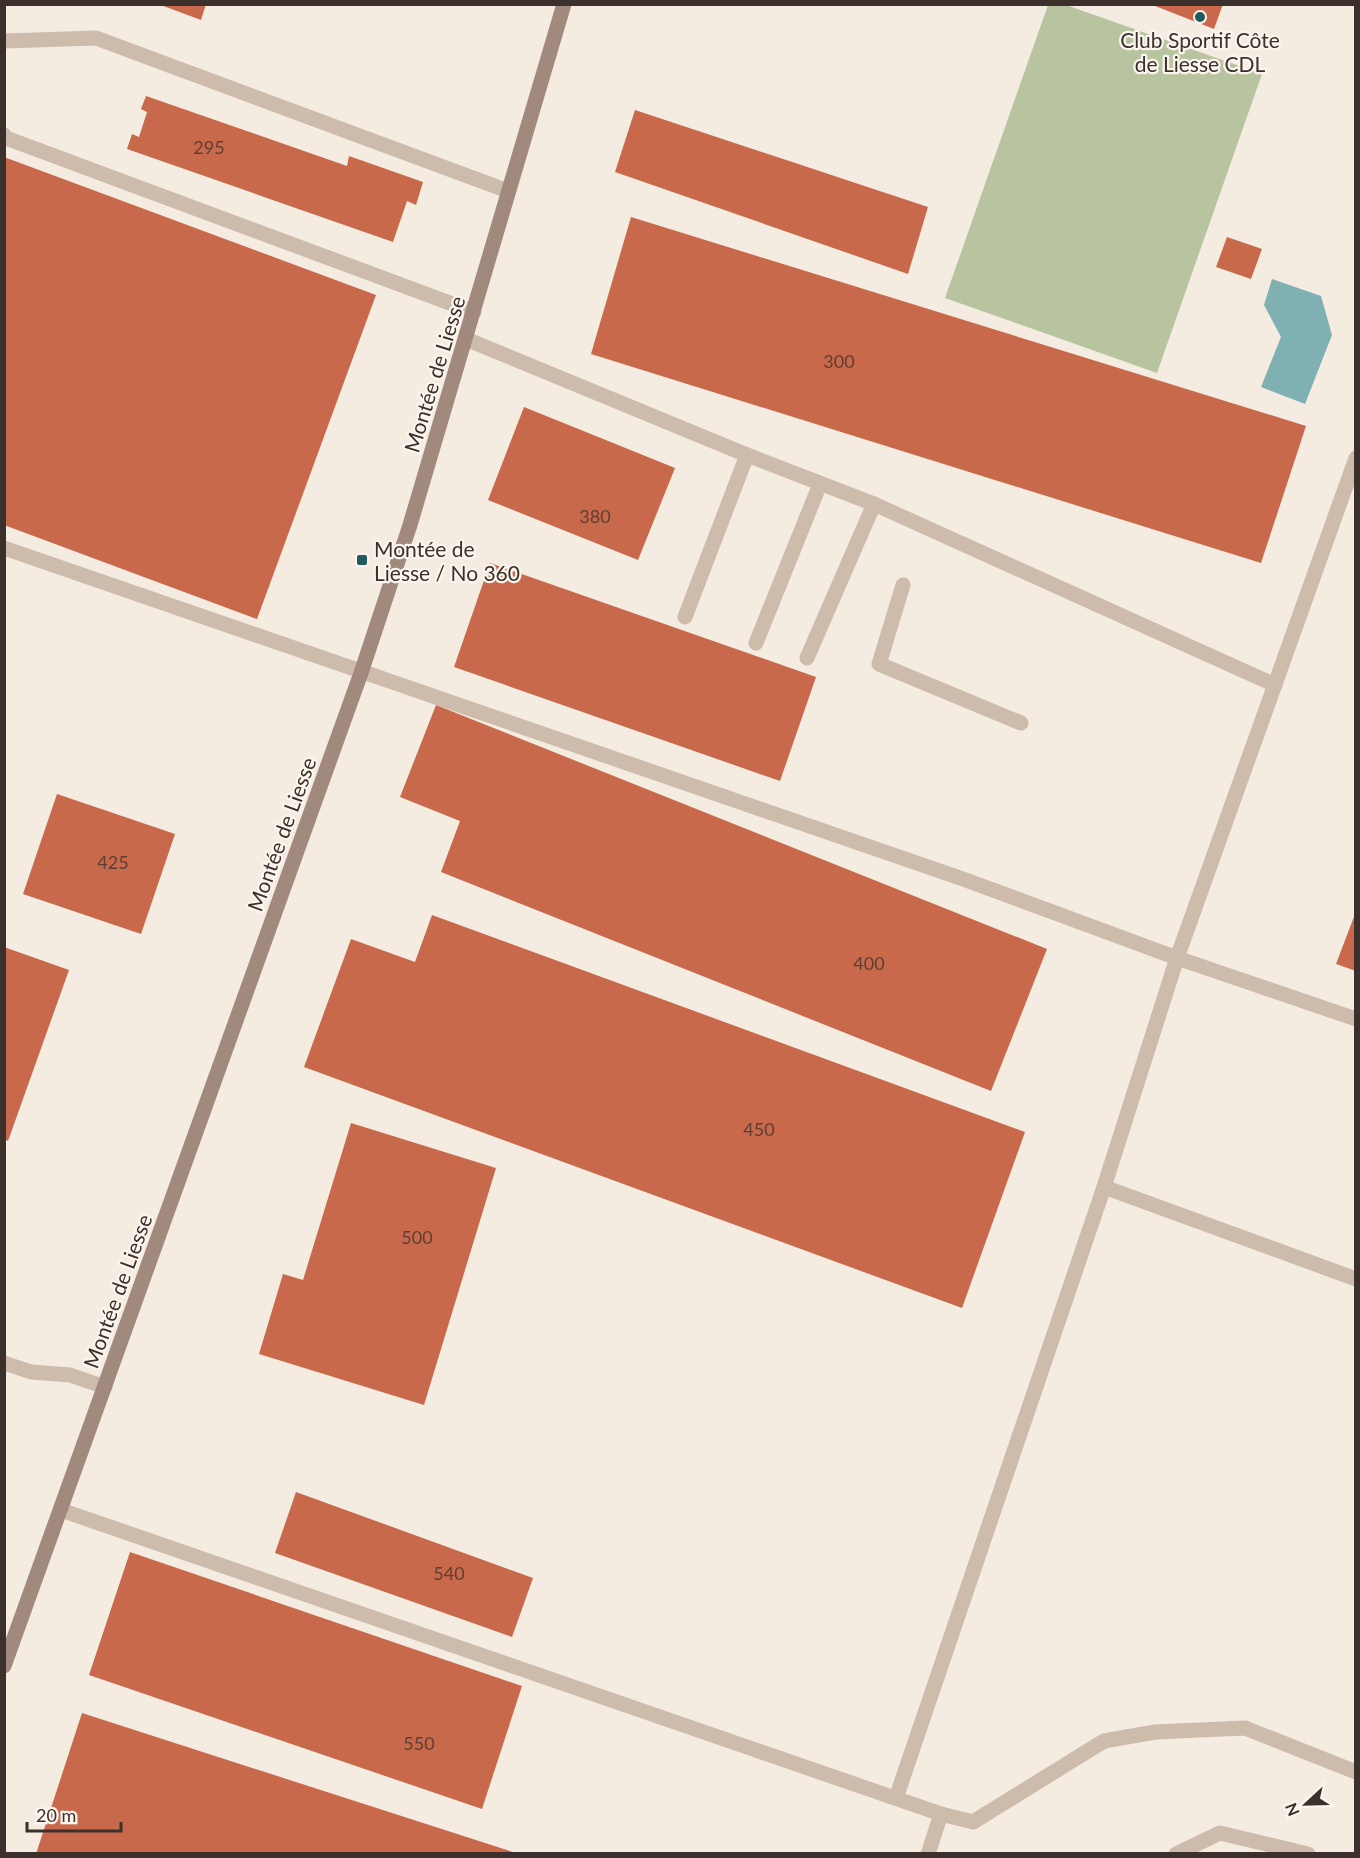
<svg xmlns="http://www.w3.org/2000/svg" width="1360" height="1858" font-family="Lato,sans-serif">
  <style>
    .green { fill: #b8c4a0 }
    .water { fill: #7fb0b2 }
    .building { fill: #c8694b }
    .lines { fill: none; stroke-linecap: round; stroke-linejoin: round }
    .lane { stroke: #cdbbac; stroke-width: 15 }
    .secondary { stroke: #a18a7d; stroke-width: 15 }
    .poi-dot { fill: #1f5a5e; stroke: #fbf5ee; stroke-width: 2 }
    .labels { text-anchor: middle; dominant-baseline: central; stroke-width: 4.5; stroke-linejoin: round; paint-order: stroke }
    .number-label { font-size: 18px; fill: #5e3e33 }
    .poi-label { font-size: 21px; fill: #3b302b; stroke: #fbf5ee }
    .street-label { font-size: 21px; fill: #3b302b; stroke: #fbf5ee }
  </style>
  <rect width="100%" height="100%" fill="#f4ebe1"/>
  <polygon class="green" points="1048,5 1066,5 1262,74 1157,373 945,298"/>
  <polygon class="water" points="1272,279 1321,296 1332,335 1305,404 1261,387 1281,337 1264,305"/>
  <g class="building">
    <polygon points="158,4 206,4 201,20"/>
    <polygon points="1150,4 1223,4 1214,29"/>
    <polygon points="146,96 347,166 349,156 423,182 416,205 407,201 393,242 127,149 132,134 139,137 147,112 141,109"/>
    <polygon points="635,110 928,207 908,274 615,172"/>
    <polygon points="4,157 376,295 257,619 4,525"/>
    <polygon points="631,217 1306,426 1261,563 591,354"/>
    <polygon points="1227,237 1262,249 1251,279 1216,267"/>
    <polygon points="524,407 675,468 638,560 488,500"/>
    <polygon points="490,563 816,677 780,781 454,667"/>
    <polygon points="436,705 1047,949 991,1091 441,872 460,821 400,797"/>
    <polygon points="57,794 175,834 141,934 23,894"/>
    <polygon points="1355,914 1356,914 1356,971 1336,964"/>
    <polygon points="432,915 1025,1132 962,1308 304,1067 351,939 415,962"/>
    <polygon points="4,947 69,970 8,1141 4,1139"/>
    <polygon points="351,1123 496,1168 424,1405 259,1354 283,1274 303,1280"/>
    <polygon points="296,1492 533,1578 512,1637 275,1553"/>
    <polygon points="130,1552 522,1686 482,1809 89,1675"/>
    <polygon points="82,1713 516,1853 516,1854 36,1854"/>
  </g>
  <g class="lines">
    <g class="lane">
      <polyline points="4,41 96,38 508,191"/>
      <polyline points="4,135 6,138 474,312"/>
      <polyline points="466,339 747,455 874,504 1275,685"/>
      <polyline points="4,548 963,879 1177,958 1356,1019"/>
      <polyline points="903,585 879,664 1021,723"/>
      <polyline points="685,617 747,455"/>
      <polyline points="756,643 820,484"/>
      <polyline points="807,658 874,504"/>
      <polyline points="1104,1187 1356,1279"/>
      <polyline points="4,1363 31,1372 70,1375 105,1387"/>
      <polyline points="61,1510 941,1814 928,1854"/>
      <polyline points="896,1798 1104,1187 1177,958 1356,458"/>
      <polyline points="941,1814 973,1822 1104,1741 1155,1732 1245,1728 1356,1772"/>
      <polyline points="1176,1854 1220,1833 1308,1854"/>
    </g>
    <polyline class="secondary" points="4,1666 361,673 410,525 564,4"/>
  </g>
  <g class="poi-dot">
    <circle cx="1200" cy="17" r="6"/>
    <rect x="356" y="554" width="12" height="12" rx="3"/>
  </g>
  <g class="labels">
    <g class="number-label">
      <text x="209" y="147">295</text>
      <text x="839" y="361">300</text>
      <text x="595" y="516">380</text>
      <text x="113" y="862">425</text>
      <text x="869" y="963">400</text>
      <text x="759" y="1129">450</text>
      <text x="417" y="1237">500</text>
      <text x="449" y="1573">540</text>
      <text x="419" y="1743">550</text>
    </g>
    <g class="poi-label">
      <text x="1200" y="39">Club Sportif Côte<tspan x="1200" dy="24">de Liesse CDL</tspan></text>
      <text x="374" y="548" text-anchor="start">Montée de<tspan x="374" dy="24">Liesse / No 360</tspan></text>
    </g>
    <g class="street-label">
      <text transform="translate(434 374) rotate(-73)">Montée de Liesse</text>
      <text transform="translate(281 834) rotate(-70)">Montée de Liesse</text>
      <text transform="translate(117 1291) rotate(-70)">Montée de Liesse</text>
    </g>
  </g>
  <rect width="1360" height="1858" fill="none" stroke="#3b302b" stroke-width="12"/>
  <g transform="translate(1306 1804) rotate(248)" stroke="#fbf5ee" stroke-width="4.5" paint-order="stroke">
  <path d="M0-4.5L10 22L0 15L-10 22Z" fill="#3b302b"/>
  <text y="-9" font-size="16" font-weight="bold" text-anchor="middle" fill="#3b302b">N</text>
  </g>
  <path d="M27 1822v9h94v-9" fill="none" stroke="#3b302b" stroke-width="3"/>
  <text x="36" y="1822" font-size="18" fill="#3b302b" stroke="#fbf5ee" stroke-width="4.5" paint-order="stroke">20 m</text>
</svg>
